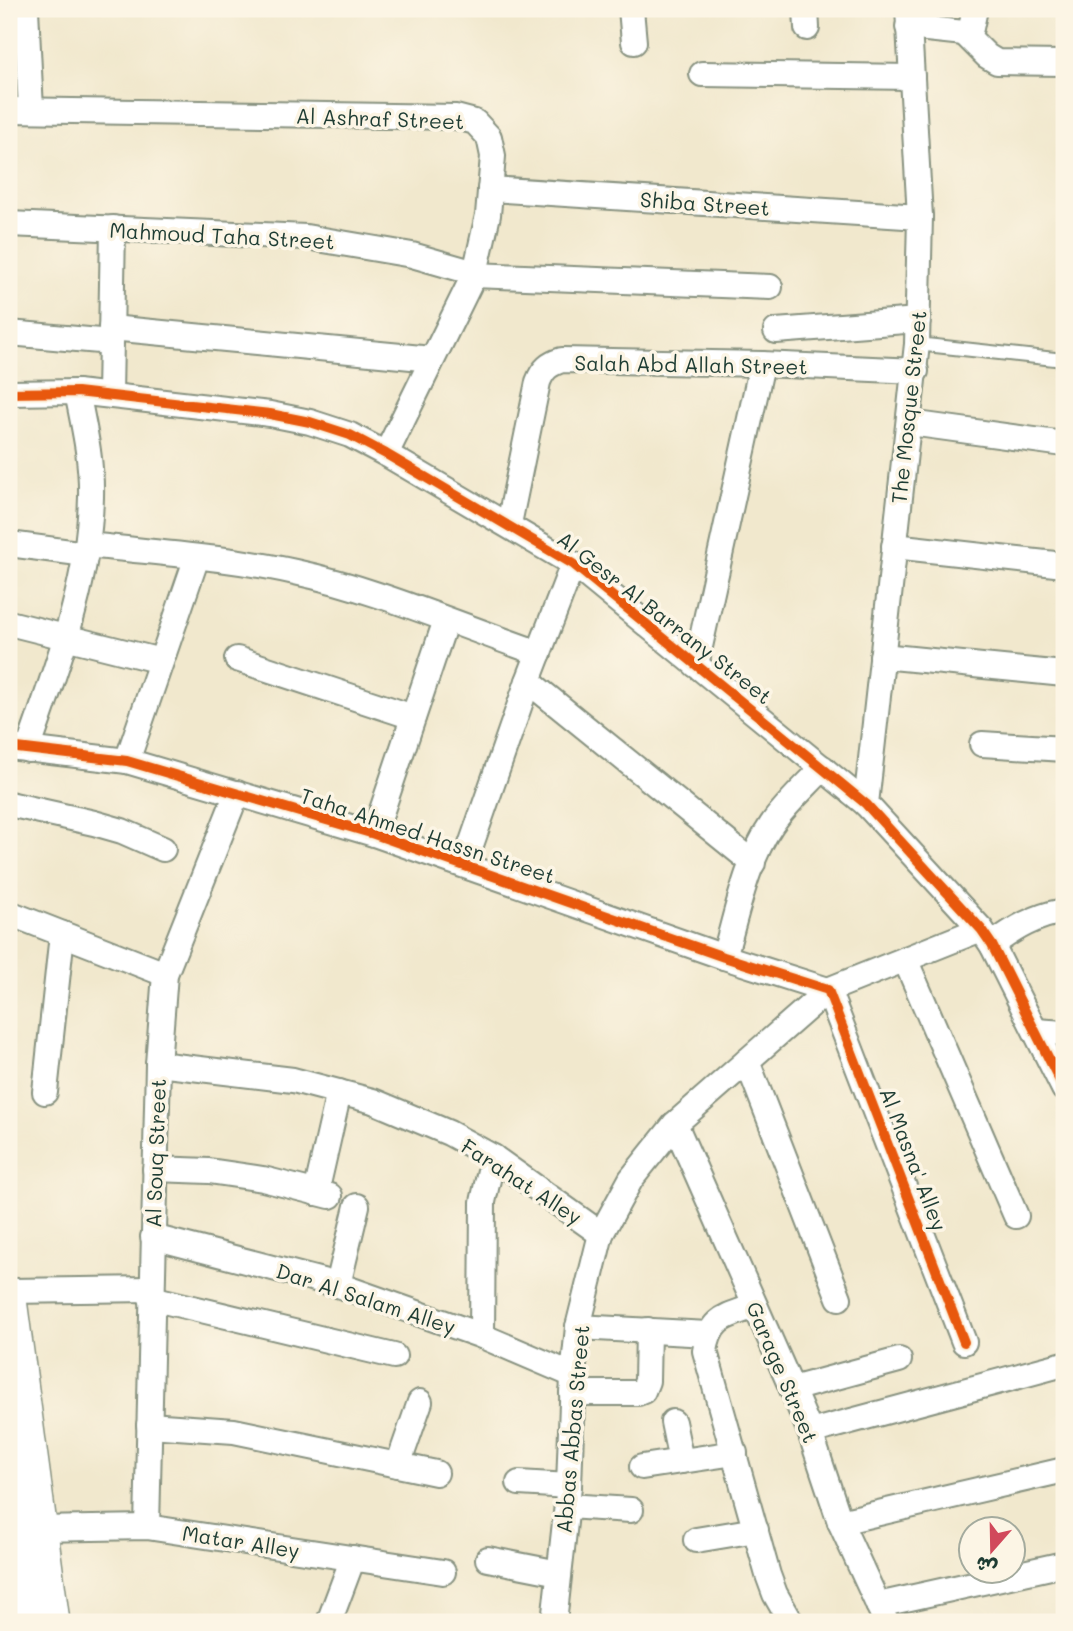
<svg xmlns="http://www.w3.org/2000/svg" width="1073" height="1631" font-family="Mali,'Playpen Sans Arabic',sans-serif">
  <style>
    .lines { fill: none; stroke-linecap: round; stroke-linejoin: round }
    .lane-casing { stroke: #889280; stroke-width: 16 }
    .street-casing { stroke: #889280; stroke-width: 28 }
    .secondary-casing { stroke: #889280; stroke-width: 38 }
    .lane { stroke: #fff; stroke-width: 12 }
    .street { stroke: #fff; stroke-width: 24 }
    .secondary { stroke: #fff; stroke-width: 35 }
    .cycleway-casing { stroke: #fcf5e5; stroke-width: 15 }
    .cycleway { stroke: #e8590c; stroke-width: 10 }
    .labels { text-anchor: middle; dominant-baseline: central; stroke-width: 7; stroke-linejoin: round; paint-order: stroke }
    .street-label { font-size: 21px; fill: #1f3d34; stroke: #fcf5e5 }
  </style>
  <rect width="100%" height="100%" fill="#fcf5e5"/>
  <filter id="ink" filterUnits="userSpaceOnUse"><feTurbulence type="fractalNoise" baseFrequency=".0143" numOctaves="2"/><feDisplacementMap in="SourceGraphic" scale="14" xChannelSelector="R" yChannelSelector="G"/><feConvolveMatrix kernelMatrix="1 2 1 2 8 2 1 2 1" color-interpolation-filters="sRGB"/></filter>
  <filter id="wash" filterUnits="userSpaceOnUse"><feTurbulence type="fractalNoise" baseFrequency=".00686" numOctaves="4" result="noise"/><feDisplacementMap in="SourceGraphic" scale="28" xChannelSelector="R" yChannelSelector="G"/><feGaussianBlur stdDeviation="1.57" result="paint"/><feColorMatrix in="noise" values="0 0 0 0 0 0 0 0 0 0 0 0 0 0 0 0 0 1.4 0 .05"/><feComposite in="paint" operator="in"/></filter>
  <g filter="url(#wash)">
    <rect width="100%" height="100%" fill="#f1e8cd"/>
  </g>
  <g filter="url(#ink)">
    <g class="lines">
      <defs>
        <polyline id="lane" points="917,344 1064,360"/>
        <g id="street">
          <polyline points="26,9 31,110"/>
          <polyline points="631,9 634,42"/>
          <polyline points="806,9 807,28"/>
          <polyline points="908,27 964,33 971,28 975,9"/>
          <polyline points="964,33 987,56 997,62 1064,63"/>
          <polyline points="702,74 912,77"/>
          <polyline points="9,110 456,117 475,122 489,137 493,156 488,215 475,273 386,454"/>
          <polyline points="490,189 920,217"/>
          <polyline points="9,224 306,237 412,255 475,273"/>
          <polyline points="473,275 770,287"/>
          <polyline points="111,328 432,359"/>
          <polyline points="776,331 918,320"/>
          <polyline points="9,333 111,342"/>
          <polyline points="9,393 77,392 270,414 310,422 350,435 386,454 573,564 866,804 981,929 992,945 1064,1089"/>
          <polyline points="110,395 113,228"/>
          <polyline points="910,423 1064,444"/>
          <path d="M 509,524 L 538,382 C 543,369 549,364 562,360 L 762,364 L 916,371"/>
          <polyline points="9,544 86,554"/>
          <path d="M 88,545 C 157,553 227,557 295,572 C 376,589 461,626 539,653"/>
          <polyline points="894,546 1064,565"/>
          <polyline points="9,623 161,661"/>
          <polyline points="882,656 1064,674"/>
          <polyline points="237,659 413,717"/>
          <polyline points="696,665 762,364"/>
          <polyline points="528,681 753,863"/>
          <polyline points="982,744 1064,749"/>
          <polyline points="9,747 127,761 374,834 724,957 828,990 964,1342"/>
          <path d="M 28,750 C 56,668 89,585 91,497 C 92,461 84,427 77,392"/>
          <polyline points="127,761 197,557"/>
          <polyline points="9,804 94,823 122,831 163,849"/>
          <polyline points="866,804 917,344 920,217 908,9"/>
          <polyline points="374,834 446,620"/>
          <polyline points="464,865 528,681 573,564"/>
          <polyline points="9,913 165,974"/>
          <path d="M 992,945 C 1015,928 1035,916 1064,911"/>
          <path d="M 724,957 C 737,913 746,862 772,824 C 786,804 806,786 823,768"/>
          <polyline points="905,959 1016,1216"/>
          <polyline points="1036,1031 1064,1033"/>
          <polyline points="747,1061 839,1298"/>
          <polyline points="158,1064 293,1080 373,1101 449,1133 493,1157 601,1234"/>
          <polyline points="45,1092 62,934"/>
          <polyline points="675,1124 792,1389 810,1432 840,1522 886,1622"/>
          <polyline points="155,1169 209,1171 263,1179 330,1196"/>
          <polyline points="316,1193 339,1092"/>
          <polyline points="153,1237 338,1285 482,1336 573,1375"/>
          <polyline points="338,1285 357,1206"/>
          <polyline points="9,1291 152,1289"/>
          <polyline points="151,1298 394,1356"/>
          <path d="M 755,1306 C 726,1317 711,1316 705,1351 L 768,1575 L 775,1594 L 791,1622"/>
          <polyline points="578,1327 708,1334"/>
          <polyline points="482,1336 483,1202 493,1157"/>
          <polyline points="792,1389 899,1360"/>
          <polyline points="572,1393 638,1393 643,1391 647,1381 648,1330"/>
          <polyline points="673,1422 681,1461"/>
          <polyline points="149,1425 234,1431 436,1473"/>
          <polyline points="810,1432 1064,1364"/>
          <polyline points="398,1465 420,1402"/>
          <polyline points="642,1467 735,1453"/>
          <polyline points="519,1483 569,1486"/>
          <polyline points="567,1506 631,1510"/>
          <polyline points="840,1522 1060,1471"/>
          <polyline points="147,1527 158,1064 165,974 237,793"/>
          <polyline points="38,1529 147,1527 443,1572"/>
          <polyline points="696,1540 756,1530"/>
          <polyline points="488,1559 559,1573"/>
          <polyline points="878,1605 1064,1564"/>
          <polyline points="329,1622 353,1558"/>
          <polyline points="554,1622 569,1486 573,1375 578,1327 601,1234 631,1179 675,1124 828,990 981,929"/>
        </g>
        <g id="secondary">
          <polyline points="9,1300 52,1622"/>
          <polyline points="9,1493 25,1622"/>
        </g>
      </defs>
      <use href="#lane" class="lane-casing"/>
      <use href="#street" class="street-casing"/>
      <use href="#secondary" class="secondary-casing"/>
      <use href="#lane" class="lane"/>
      <use href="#street" class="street"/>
      <use href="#secondary" class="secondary"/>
      <defs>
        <g id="cycleway">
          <polyline points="9,393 77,392 270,414 310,422 350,435 386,454 573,564 866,804 981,929 992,945 1064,1089"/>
          <polyline points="9,747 127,761 374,834 724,957 828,990 964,1342"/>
        </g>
      </defs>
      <use href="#cycleway" class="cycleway-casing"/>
      <use href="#cycleway" class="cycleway"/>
    </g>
  </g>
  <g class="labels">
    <g class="street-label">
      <text transform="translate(380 118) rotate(2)">Al Ashraf Street</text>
      <text transform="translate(705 203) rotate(4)">Shiba Street</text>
      <text transform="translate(222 235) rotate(3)">Mahmoud Taha Street</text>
      <text transform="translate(691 364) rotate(1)">Salah Abd Allah Street</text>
      <text transform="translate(908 407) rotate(-84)">The Mosque Street</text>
      <text transform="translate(665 617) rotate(38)">Al Gesr Al Barrany Street</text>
      <text transform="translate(428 835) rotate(18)">Taha Ahmed Hassn Street</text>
      <text transform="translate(155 1153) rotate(-88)">Al Souq Street</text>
      <text transform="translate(914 1159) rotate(69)">Al Masna' Alley</text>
      <text transform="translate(522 1181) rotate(33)">Farahat Alley</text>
      <text transform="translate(366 1298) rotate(18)">Dar Al Salam Alley</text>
      <text transform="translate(783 1372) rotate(67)">Garage Street</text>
      <text transform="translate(572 1429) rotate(-85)">Abbas Abbas Street</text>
      <text transform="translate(241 1541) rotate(9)">Matar Alley</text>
    </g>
  </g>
  <rect width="1073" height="1631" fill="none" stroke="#fcf5e5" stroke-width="35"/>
  <g transform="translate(992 1550) rotate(200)"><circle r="33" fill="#fcf5e5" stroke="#a4ab9e" stroke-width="2"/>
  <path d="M0-5L12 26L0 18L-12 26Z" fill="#d1495b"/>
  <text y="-10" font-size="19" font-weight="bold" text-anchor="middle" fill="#1f3d34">ش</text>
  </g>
</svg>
